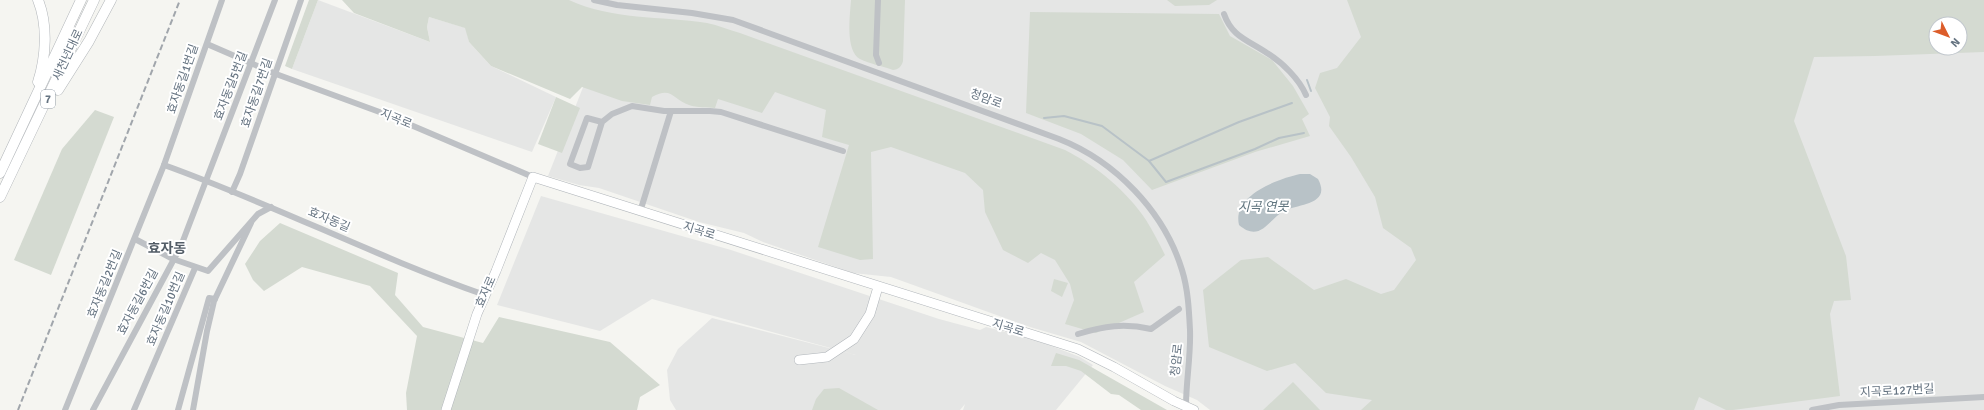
<svg xmlns="http://www.w3.org/2000/svg" width="1984" height="410" font-family="Signika,'Noto Sans KR',sans-serif">
  <style>
    .built { fill: #e5e6e5 }
    .green { fill: #d4dad1; fill-rule: evenodd }
    .water { fill: #b8c2c7 }
    .lines { fill: none; stroke-linecap: round; stroke-linejoin: round }
    .stream { stroke: #b8c2c7; stroke-width: 2 }
    .secondary-casing { stroke: #b0b5ba; stroke-width: 10 }
    .primary-casing { stroke: #b1b5b9; stroke-width: 11 }
    .street { stroke: #bec1c5; stroke-width: 6 }
    .secondary { stroke: #fff; stroke-width: 9 }
    .primary { stroke: #fff; stroke-width: 10 }
    .rail { stroke: #a1a6ac; stroke-width: 2; stroke-dasharray: 6 3; stroke-linecap: butt }
    .labels { text-anchor: middle; dominant-baseline: central; stroke-width: 4; stroke-linejoin: round; paint-order: stroke }
    .shield { fill: #fff; stroke: #939da7; stroke-width: 1 }
    .shield-label { font-size: 11px; font-weight: bold; fill: #657381 }
    .street-label { font-size: 12px; fill: #657381; stroke: #fff }
    .water-label { font-size: 13px; font-style: italic; fill: #61757f; stroke: #fff }
    .quarter-label { font-size: 14px; font-weight: bold; fill: #535d67; stroke: #fff }
  </style>
  <rect width="100%" height="100%" fill="#f5f5f1"/>
  <g class="built">
    <polygon points="318,0 430,42 427,27 429,17 466,28 469,42 491,66 556,97 532,152 292,69"/>
    <polygon points="485,0 1770,0 1936,48 1960,48 1984,23 1984,410 1210,410 1197,400 1165,386 1081,342 1030,327 891,277 853,273 763,242 744,233 699,222 599,188 579,185 548,176 591,67"/>
    <polygon points="541,196 731,250 939,319 980,330 986,327 1036,340 1080,357 1093,365 1056,410 963,410 965,404 960,410 676,410 670,400 667,370 678,349 712,318 856,355 652,299 600,331 497,305"/>
  </g>
  <g class="green">
    <polygon points="309,0 318,0 292,69 285,66"/>
    <path d="M 342,0 L 569,0 C 612,20 661,16 707,23 C 718,25 729,30 740,33 L 1065,150 C 1095,165 1127,191 1146,220 C 1153,231 1159,243 1165,255 L 1134,282 L 1144,312 L 1096,333 L 1065,324 L 1074,300 L 1070,284 L 1055,260 L 1041,253 L 1028,263 L 1003,250 L 985,212 L 983,190 L 965,173 L 891,147 L 871,152 L 873,259 L 860,260 L 818,247 L 849,145 L 822,137 L 826,110 L 775,92 L 762,113 L 718,99 L 715,108 C 708,107 697,108 689,105 C 672,99 672,86 652,97 L 650,105 L 622,101 L 582,87 L 570,99 L 491,66 L 469,42 L 465,28 L 429,17 L 427,27 L 430,42 L 354,13 Z"/>
    <path d="M 851,0 L 905,0 L 903,61 C 902,66 898,70 893,70 C 882,66 870,64 860,59 C 845,51 850,15 851,0 Z"/>
    <polygon points="1167,0 1217,0 1209,5 1175,6"/>
    <path d="M 1347,0 L 1984,0 L 1984,52 L 1875,56 L 1814,57 L 1794,121 L 1846,256 L 1851,300 L 1834,301 L 1830,314 L 1840,396 L 1733,410 L 1726,410 L 1699,397 L 1694,410 L 1361,410 L 1372,400 L 1326,393 L 1295,363 L 1267,371 L 1209,347 L 1203,290 L 1241,260 L 1268,257 L 1314,290 L 1346,279 L 1381,294 L 1394,290 L 1416,260 L 1411,248 L 1383,228 L 1375,197 L 1351,157 L 1329,126 L 1330,117 L 1315,88 L 1320,73 L 1337,68 L 1361,37 ZM 1936,24 L 1960,24 L 1960,48 L 1936,48 Z"/>
    <polygon points="1030,12 1219,14 1230,36 1272,60 1293,86 1309,114 1302,119 1310,136 1255,152 1152,190 1123,160 1081,134 1026,113"/>
    <polygon points="556,97 580,108 562,153 538,144"/>
    <polygon points="95,110 114,117 51,275 14,260 62,149"/>
    <polygon points="280,223 398,273 395,295 423,327 483,343 499,317 610,342 660,385 640,397 637,410 407,410 406,393 417,336 370,286 302,267 264,291 253,280 245,264 260,241"/>
    <polygon points="1054,279 1068,283 1062,297 1051,291"/>
    <polygon points="1056,353 1079,360 1167,410 1141,410 1119,395 1111,394 1081,371 1066,366 1051,366"/>
    <polygon points="1293,382 1320,410 1263,410"/>
    <polygon points="839,388 878,410 812,410 816,399 824,389"/>
  </g>
  <path class="water" d="M 1300,174 L 1310,174 L 1318,179 C 1332,205 1298,204 1284,211 C 1268,220 1260,243 1239,225 C 1232,195 1278,179 1300,174 Z"/>
  <g class="lines">
    <g class="stream">
      <polyline points="1307,80 1311,91"/>
      <polyline points="1044,118 1064,116 1102,126 1149,161 1166,182 1255,149 1279,138 1304,133"/>
      <polyline points="1149,161 1239,122 1292,103"/>
    </g>
    <defs>
      <g id="secondary">
        <polyline points="799,360 827,357 854,339 870,314 878,287"/>
        <polyline points="446,410 477,314 496,271 533,177 1078,349 1114,367 1174,401 1194,410"/>
      </g>
      <g id="primary">
        <path d="M 38,82 C 46,57 48,25 38,0"/>
        <polyline points="58,90 89,41 111,0"/>
        <polyline points="0,173 81,0"/>
        <polyline points="0,197 94,0"/>
      </g>
    </defs>
    <use href="#secondary" class="secondary-casing"/>
    <use href="#primary" class="primary-casing"/>
    <g class="street">
      <path d="M 594,0 L 617,5 L 692,13 L 733,20 L 1059,139 C 1115,161 1164,211 1182,270 C 1188,289 1189,310 1190,330 C 1191,355 1186,381 1186,406"/>
      <polyline points="878,0 876,55 879,63"/>
      <path d="M 1224,14 C 1232,37 1248,40 1267,53 C 1283,63 1299,79 1306,95"/>
      <polyline points="207,44 276,74 385,114 533,177"/>
      <polyline points="602,122 588,167 580,168 570,164 587,118 602,122 612,114 632,106 664,111 710,111 721,112 843,151"/>
      <path d="M 164,165 C 273,204 376,257 485,295"/>
      <polyline points="232,192 240,174 301,0"/>
      <polyline points="640,212 671,111"/>
      <polyline points="135,239 173,259 208,271 258,214 271,207"/>
      <path d="M 1078,334 C 1104,326 1124,323 1151,329 L 1179,309"/>
      <polyline points="65,410 164,165 222,0"/>
      <polyline points="93,410 181,246 275,0"/>
      <polyline points="134,410 195,268"/>
      <polyline points="178,410 209,298 215,299"/>
      <polyline points="193,410 207,331 214,301 251,223"/>
      <polyline points="1812,410 1839,405 1984,397"/>
    </g>
    <use href="#secondary" class="secondary"/>
    <use href="#primary" class="primary"/>
    <polyline class="rail" points="18,410 180,0"/>
  </g>
  <g class="labels">
    <rect class="shield" x="41" y="90" width="14" height="18" rx="3"/>
    <g class="shield-label">
      <text x="48" y="99">7</text>
    </g>
    <g class="street-label">
      <text transform="translate(68 55) rotate(-65)">새천년대로</text>
      <text transform="translate(183 79) rotate(-71)">효자동길1번길</text>
      <text transform="translate(231 86) rotate(-69)">효자동길5번길</text>
      <text transform="translate(257 93) rotate(-71)">효자동길7번길</text>
      <text transform="translate(986 99) rotate(20)">청암로</text>
      <text transform="translate(396 119) rotate(22)">지곡로</text>
      <text transform="translate(329 220) rotate(23)">효자동길</text>
      <text transform="translate(699 231) rotate(17)">지곡로</text>
      <text transform="translate(105 284) rotate(-68)">효자동길2번길</text>
      <text transform="translate(486 292) rotate(-66)">효자로</text>
      <text transform="translate(138 302) rotate(-62)">효자동길6번길</text>
      <text transform="translate(166 309) rotate(-67)">효자동길10번길</text>
      <text transform="translate(1008 328) rotate(17)">지곡로</text>
      <text transform="translate(1177 360) rotate(-84)">청암로</text>
      <text transform="translate(1897 391) rotate(-3)">지곡로127번길</text>
    </g>
    <g class="water-label">
      <text x="1263" y="207">지곡 연못</text>
    </g>
    <g class="quarter-label">
      <text x="167" y="248">효자동</text>
    </g>
  </g>
  <g transform="translate(1948 36) rotate(132)"><circle r="19" fill="#ffffff" stroke="#c1c7cd"/>
  <path d="M0-3L7 15L0 10L-7 15Z" fill="#dc5d2a"/>
  <text y="-6" font-size="11" font-weight="bold" text-anchor="middle" fill="#657381">N</text>
  </g>
</svg>
